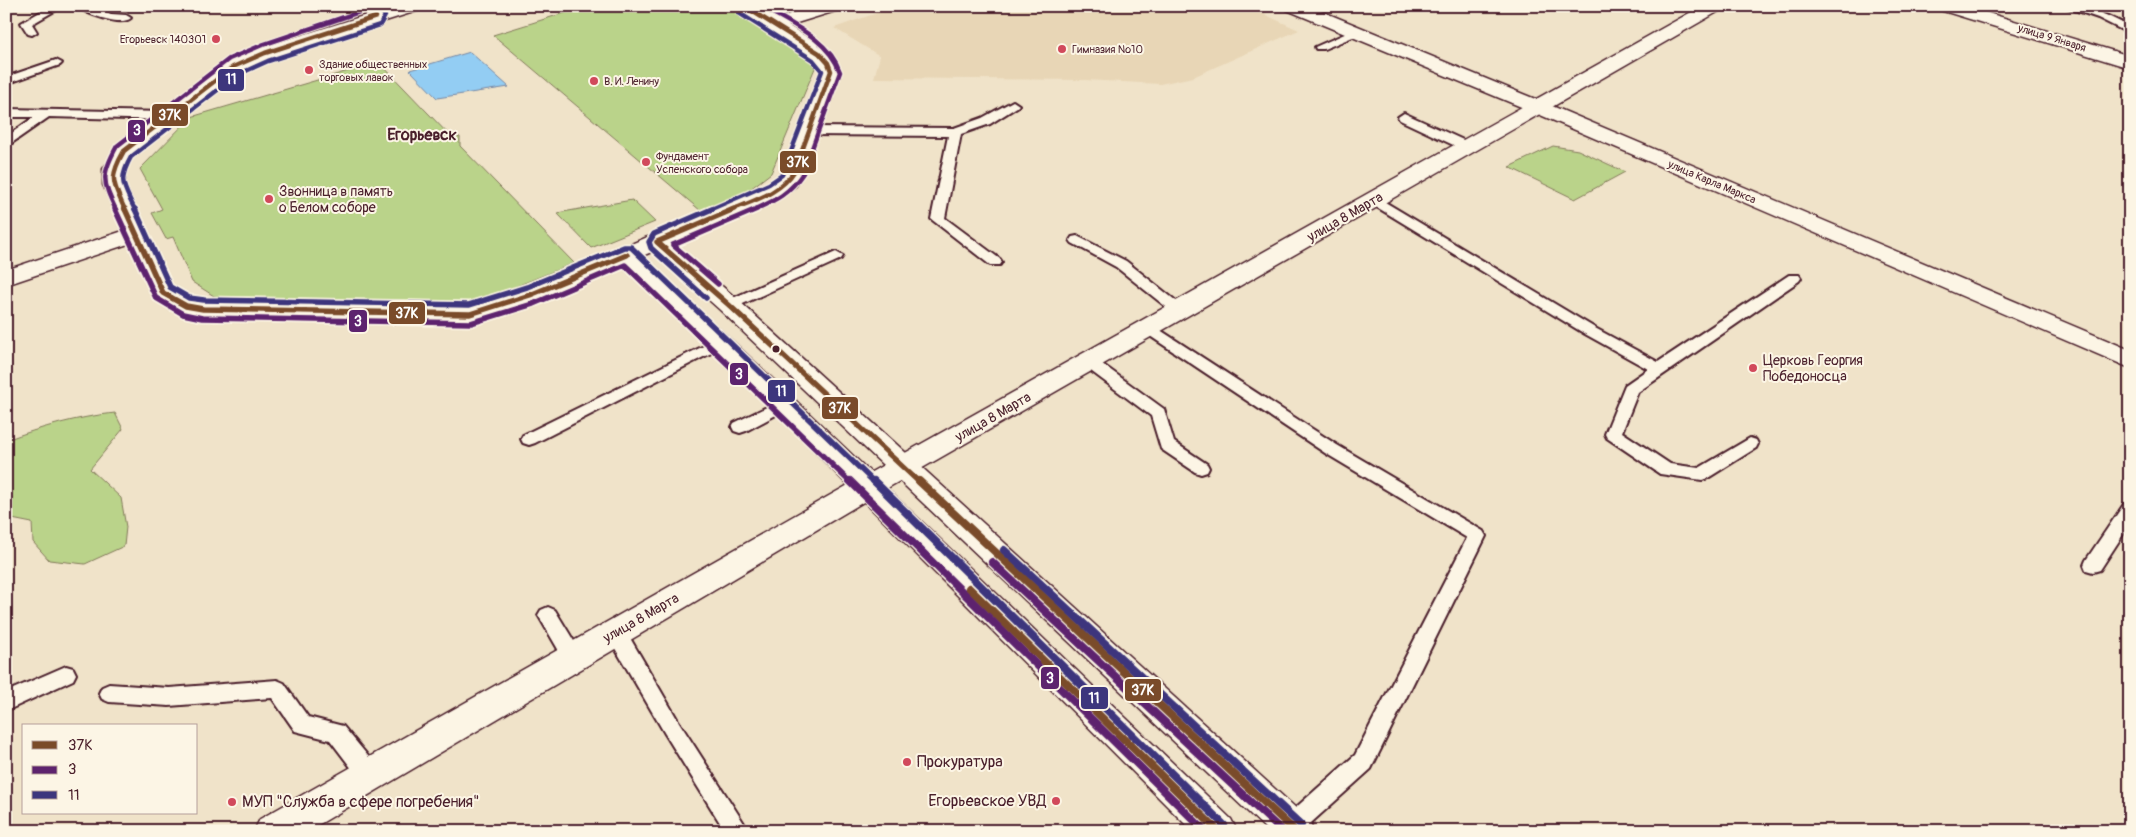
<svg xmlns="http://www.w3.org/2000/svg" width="2136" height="837" font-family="Pangolin,sans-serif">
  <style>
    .built { fill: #e8d6b6 }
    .green { fill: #bad38a; stroke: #82795a }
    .water { fill: #93cdf3; stroke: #7687a3 }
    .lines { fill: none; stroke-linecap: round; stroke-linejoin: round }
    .lane-casing { stroke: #4a1f2b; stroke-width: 4 }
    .street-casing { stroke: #4a1f2b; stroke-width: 3 }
    .secondary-casing { stroke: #4a1f2b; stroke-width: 3 }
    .lane { fill: #fcf5e5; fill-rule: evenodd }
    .street { fill: #fcf5e5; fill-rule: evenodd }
    .secondary { fill: #fcf5e5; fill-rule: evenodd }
    .bus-1-far2-casing { stroke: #fcf5e5; stroke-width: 7 }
    .bus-1-far1-casing { stroke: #fcf5e5; stroke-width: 9 }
    .bus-1-casing { stroke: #fcf5e5; stroke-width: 11 }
    .bus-2-far2-casing { stroke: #fcf5e5; stroke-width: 7 }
    .bus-2-far1-casing { stroke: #fcf5e5; stroke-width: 9 }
    .bus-2-casing { stroke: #fcf5e5; stroke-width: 11 }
    .bus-3-far2-casing { stroke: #fcf5e5; stroke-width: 7 }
    .bus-3-far1-casing { stroke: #fcf5e5; stroke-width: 9 }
    .bus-3-casing { stroke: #fcf5e5; stroke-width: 11 }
    .bus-1-far2 { stroke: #7a4b2a; stroke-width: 4.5 }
    .bus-1-far1 { stroke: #7a4b2a; stroke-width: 5.5 }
    .bus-1 { stroke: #7a4b2a; stroke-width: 8 }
    .bus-2-far2 { stroke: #5d236e; stroke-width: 4.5 }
    .bus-2-far1 { stroke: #5d236e; stroke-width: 5.5 }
    .bus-2 { stroke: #5d236e; stroke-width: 8 }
    .bus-3-far2 { stroke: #3d367d; stroke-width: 4.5 }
    .bus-3-far1 { stroke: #3d367d; stroke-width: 5.5 }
    .bus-3 { stroke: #3d367d; stroke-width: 8 }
    .poi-dot { fill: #d1495b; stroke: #fcf5e5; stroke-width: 2 }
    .bus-dot { fill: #4a1f2b; stroke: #fcf5e5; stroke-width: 2 }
    .labels { text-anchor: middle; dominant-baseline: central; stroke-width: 4; stroke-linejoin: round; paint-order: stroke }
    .far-street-label { font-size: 11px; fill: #4a1f2b; stroke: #fcf5e5 }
    .far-poi-label { font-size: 11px; fill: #4a1f2b; stroke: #fcf5e5; text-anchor: start }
    .poi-label { font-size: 14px; fill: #4a1f2b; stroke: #fcf5e5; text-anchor: start }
    .street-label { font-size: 14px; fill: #4a1f2b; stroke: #fcf5e5 }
    .far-district-label { font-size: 16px; font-weight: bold; fill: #4a1f2b; stroke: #fcf5e5 }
    .near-poi-label { font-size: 16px; fill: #4a1f2b; stroke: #fcf5e5; text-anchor: start }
    .line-badge { stroke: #fcf5e5; stroke-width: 2 }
    .badge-label { font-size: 14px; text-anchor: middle; font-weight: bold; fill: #fff }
  </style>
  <rect width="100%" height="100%" fill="#f0e3c9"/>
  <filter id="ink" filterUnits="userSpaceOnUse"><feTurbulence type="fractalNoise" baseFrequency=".02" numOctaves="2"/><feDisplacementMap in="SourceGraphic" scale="10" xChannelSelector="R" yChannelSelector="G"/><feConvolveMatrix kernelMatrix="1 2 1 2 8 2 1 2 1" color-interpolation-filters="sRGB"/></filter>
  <g filter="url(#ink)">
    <polygon class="built" points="897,6 1246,6 1299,30 1193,77 1160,84 1085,80 874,78 880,56 834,28"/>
    <g class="green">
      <polygon points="587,6 730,6 806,53 815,68 771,173 745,193 701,211 493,35"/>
      <polygon points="379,62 452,138 460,137 460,146 574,263 482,300 443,305 237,299 214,296 192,282 173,237 166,239 152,213 162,209 140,169 191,117"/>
      <polygon points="1553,146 1578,150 1625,172 1575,199 1509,167"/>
      <polygon points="632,200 655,222 591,248 557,213"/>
      <path d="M 115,413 L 123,429 L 90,469 L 121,498 L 126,527 L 124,546 L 85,564 L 49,560 L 33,542 L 32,523 L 12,519 L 6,522 L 6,440 C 42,427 77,417 115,413 Z"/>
    </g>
    <polygon class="water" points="470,52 509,87 437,98 410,70"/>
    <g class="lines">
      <defs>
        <g id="lane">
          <polygon points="46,6 56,6 58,9 32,24 37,32 32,35 28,34 21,23 47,8"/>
          <path d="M 76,6 L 91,6 L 111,14 L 126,15 L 131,18 C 121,27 86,14 76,6 Z"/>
          <path d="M 2063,6 C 2088,6 2108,15 2130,27 L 2130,34 L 2098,18 Z"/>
          <polygon points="1356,29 1360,30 1361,32 1360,34 1324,49 1316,49 1315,47"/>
          <polygon points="56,60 62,63 60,65 6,84 6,77"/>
          <polygon points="1013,101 1019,105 1017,107 990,124 961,134 945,218 1000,259 1002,262 1000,265 990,265 931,219 948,136 809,135 803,131 809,127 954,128 982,118"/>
          <polygon points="6,109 168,112 174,116 168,120 49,117 6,147 6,137 34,117 6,117"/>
          <polygon points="1404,113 1472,144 1474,147 1468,151 1464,150 1400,120 1398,117"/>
          <polygon points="1375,196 1595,328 1658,362 1789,275 1799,275 1801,278 1799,281 1638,392 1622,432 1670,464 1699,468 1750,438 1756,440 1758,444 1756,448 1708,478 1702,480 1660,474 1607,438 1605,434 1625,385 1648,369 1585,334 1370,203 1368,200 1370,197"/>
          <polygon points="1077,236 1126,261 1185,308 1187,311 1185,314 1175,314 1116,267 1072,243 1070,240 1072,237"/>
          <polygon points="836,252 843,256 841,259 734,308 724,308 722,305 724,302"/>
          <polygon points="1149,324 1154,326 1337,445 1483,531 1486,536 1371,769 1302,831 1282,831 1280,826 1283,819 1355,755 1467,538 1325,453 1144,332 1142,329 1144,326"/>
          <polygon points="720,338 725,340 728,343 725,346 535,443 529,445 523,443 521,439 523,435"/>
          <polygon points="1089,357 1094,358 1164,409 1174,442 1207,464 1209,468 1207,472 1201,474 1195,472 1161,449 1151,416 1084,366 1081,362 1084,358"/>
          <polygon points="783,399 789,400 791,404 789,408 746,431 740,433 734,431 732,427 734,423"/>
          <polygon points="2130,503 2130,524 2100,570 2093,572 2086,570 2084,565 2086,560 2124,504"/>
          <polygon points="548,607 555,610 580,651 583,657 580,663 573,665 566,663 541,620 538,615 541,610"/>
          <polygon points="616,624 623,626 679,722 749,831 725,831 665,734 609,638 606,632 609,626"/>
          <polygon points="66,666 73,668 76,674 73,680 6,711 6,692"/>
          <polygon points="277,680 284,683 308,717 343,726 378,768 381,775 378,782 370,785 362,782 330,740 295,731 272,698 169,706 109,702 102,699 99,693 102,687 109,684 169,688"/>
        </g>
        <g id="street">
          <polygon points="815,6 841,6 839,10 774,30 768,29 765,25 768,21"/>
          <polygon points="1702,6 1723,6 1721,10 877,494 308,831 254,831 260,819 857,480"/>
          <polygon points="135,227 143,229 146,234 143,239 6,285 6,270"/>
        </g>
        <g id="secondary">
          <polygon points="395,6 422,6 420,10 272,57 240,71 133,154 125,169 125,185 173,289 193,300 203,301 470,306 549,279 765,187 780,177 784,170 822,71 819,64 812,57 738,10 736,6 756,6 826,49 837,63 840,71 806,170 796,186 781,197 672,243 738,300 1308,819 1314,831 1268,831 720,310 654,251 642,256 793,398 1231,819 1237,831 1192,831 773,410 623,265 503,313 470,322 203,317 177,311 154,298 103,185 103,169 117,147 226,63 258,49"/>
          <polygon points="1285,6 1309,6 1545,103 2130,350 2130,368 1531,111 1287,10"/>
          <polygon points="1938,6 1965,6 2130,56 2130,68 1940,10"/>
        </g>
      </defs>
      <use href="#lane" class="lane-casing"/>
      <use href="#street" class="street-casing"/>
      <use href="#secondary" class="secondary-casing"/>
      <use href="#lane" class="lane"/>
      <use href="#street" class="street"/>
      <use href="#secondary" class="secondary"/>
      <defs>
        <g id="bus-1-far2">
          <path d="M 125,210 C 113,182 108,179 124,151 L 233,67 L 265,53 L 376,17"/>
          <path d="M 731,210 C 755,200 781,193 795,170 L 831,71 L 828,63 L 819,53 L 744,6"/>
        </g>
        <g id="bus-1-far1">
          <polyline points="125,209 163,293 186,306 203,309 470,314 530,295 627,255"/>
          <polyline points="734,209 657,242 729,305 920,483"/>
        </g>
        <g id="bus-1">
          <polyline points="919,481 1295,831"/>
          <polyline points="969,588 1218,831"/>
        </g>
        <g id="bus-2-far2">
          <path d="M 116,210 C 102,181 101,175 117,146 L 229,59 L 262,45 L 359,12"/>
          <path d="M 754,210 C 776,200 789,194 803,173 L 840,72 C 829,39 789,23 761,6"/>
        </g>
        <g id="bus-2-far1">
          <polyline points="115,209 156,298 183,314 202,318 471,323 533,304 625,265 851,483"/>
          <polyline points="718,284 673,245 757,209"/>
        </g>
        <g id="bus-2">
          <polyline points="850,481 1205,831"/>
          <polyline points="992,562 1282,831"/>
        </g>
        <g id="bus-3-far2">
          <path d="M 135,210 C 124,186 117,182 131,157 L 237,75 L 268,61 L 380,25 L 385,16 L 378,6"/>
          <polyline points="709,210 769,184 782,175 822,71 813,60 739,13"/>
        </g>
        <g id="bus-3-far1">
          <polyline points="135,209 170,287 189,298 204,300 469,305 527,287 624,247 631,247 875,483"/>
          <polyline points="706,298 651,248 649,242 654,234 712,209"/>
        </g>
        <g id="bus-3">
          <polyline points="874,481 1224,825"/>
          <polyline points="1004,550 1301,825"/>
        </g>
      </defs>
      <use href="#bus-1-far2" class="bus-1-far2-casing"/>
      <use href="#bus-1-far1" class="bus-1-far1-casing"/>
      <use href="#bus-1" class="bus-1-casing"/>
      <use href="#bus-2-far2" class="bus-2-far2-casing"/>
      <use href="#bus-2-far1" class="bus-2-far1-casing"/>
      <use href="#bus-2" class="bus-2-casing"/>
      <use href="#bus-3-far2" class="bus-3-far2-casing"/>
      <use href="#bus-3-far1" class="bus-3-far1-casing"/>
      <use href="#bus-3" class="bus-3-casing"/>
      <use href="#bus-1-far2" class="bus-1-far2"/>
      <use href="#bus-1-far1" class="bus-1-far1"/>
      <use href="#bus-1" class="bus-1"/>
      <use href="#bus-2-far2" class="bus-2-far2"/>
      <use href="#bus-2-far1" class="bus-2-far1"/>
      <use href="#bus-2" class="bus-2"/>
      <use href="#bus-3-far2" class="bus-3-far2"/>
      <use href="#bus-3-far1" class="bus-3-far1"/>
      <use href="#bus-3" class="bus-3"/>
    </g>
  </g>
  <g class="poi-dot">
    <circle cx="216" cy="39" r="5"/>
    <circle cx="1062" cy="49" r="5"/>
    <circle cx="309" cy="70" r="5"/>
    <circle cx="594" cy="81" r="5"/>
    <circle cx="646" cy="162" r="5"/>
    <circle cx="269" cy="199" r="5"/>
    <circle cx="1753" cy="368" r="5"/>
    <circle cx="907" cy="762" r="5"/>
    <circle cx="1056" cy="801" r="5"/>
    <circle cx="232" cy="802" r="5"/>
  </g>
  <circle class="bus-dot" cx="776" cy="349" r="4.5"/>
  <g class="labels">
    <g class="far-street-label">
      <text transform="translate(2052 38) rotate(17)">улица 9 Января</text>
      <text transform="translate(1712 182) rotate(23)">улица Карла Маркса</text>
    </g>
    <g class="far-poi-label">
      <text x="206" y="39" text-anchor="end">Егорьевск 140301</text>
      <text x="1072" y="49">Гимназия №10</text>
      <text x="319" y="64">Здание общественных<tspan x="319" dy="13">торговых лавок</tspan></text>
      <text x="604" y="81">В. И. Ленину</text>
      <text x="656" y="156">Фундамент<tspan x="656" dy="13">Успенского собора</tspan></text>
    </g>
    <g class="poi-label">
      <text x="279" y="191">Звонница в память<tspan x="279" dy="16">о Белом соборе</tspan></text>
      <text x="1763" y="360">Церковь Георгия<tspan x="1763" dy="16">Победоносца</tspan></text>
    </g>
    <g class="street-label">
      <text transform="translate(1345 217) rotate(-30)">улица 8 Марта</text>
      <text transform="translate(993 417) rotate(-30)">улица 8 Марта</text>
      <text transform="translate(641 618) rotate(-30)">улица 8 Марта</text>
    </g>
    <g class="far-district-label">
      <text x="422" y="135">Егорьевск</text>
    </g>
    <g class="near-poi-label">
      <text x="917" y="762">Прокуратура</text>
      <text x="1046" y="801" text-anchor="end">Егорьевское УВД</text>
      <text x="242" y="802">МУП "Служба в сфере погребения"</text>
    </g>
  </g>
  <g class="line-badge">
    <rect x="217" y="68" width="28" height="24" rx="5" fill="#3d367d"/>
    <rect x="151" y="103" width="38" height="24" rx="5" fill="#7a4b2a"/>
    <rect x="127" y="119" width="19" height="24" rx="5" fill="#5d236e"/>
    <rect x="779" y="150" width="38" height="24" rx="5" fill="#7a4b2a"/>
    <rect x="388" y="301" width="38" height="24" rx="5" fill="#7a4b2a"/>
    <rect x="348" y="309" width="20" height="24" rx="5" fill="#5d236e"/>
    <rect x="729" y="362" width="20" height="24" rx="5" fill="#5d236e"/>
    <rect x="767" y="379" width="29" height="24" rx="5" fill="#3d367d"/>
    <rect x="821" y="396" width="38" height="24" rx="5" fill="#7a4b2a"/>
    <rect x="1040" y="666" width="20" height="24" rx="5" fill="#5d236e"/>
    <rect x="1124" y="678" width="38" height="24" rx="5" fill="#7a4b2a"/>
    <rect x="1080" y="686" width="29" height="24" rx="5" fill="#3d367d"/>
  </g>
  <g class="badge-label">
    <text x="231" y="84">11</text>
    <text x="170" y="120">37К</text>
    <text x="137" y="135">3</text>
    <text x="798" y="167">37К</text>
    <text x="407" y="318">37К</text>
    <text x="358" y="326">3</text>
    <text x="739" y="379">3</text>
    <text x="781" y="396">11</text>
    <text x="840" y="413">37К</text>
    <text x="1050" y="683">3</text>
    <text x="1143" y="695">37К</text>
    <text x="1094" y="703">11</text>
  </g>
  <rect width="2136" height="837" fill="none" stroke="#fcf5e5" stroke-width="25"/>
  <rect x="12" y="12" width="2111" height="812" fill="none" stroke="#4a1f2b" stroke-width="2" filter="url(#ink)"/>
  <rect x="22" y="724" width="175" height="90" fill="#fcf5e5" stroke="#b59f9b"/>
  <rect x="32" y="741" width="25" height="8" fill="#7a4b2a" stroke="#b59f9b"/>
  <text x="68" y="750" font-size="15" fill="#4a1f2b">37К</text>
  <rect x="32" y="766" width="25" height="8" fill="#5d236e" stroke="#b59f9b"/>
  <text x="68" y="774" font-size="15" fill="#4a1f2b">3</text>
  <rect x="32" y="791" width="25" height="8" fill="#3d367d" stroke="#b59f9b"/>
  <text x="68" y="800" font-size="15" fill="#4a1f2b">11</text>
</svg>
